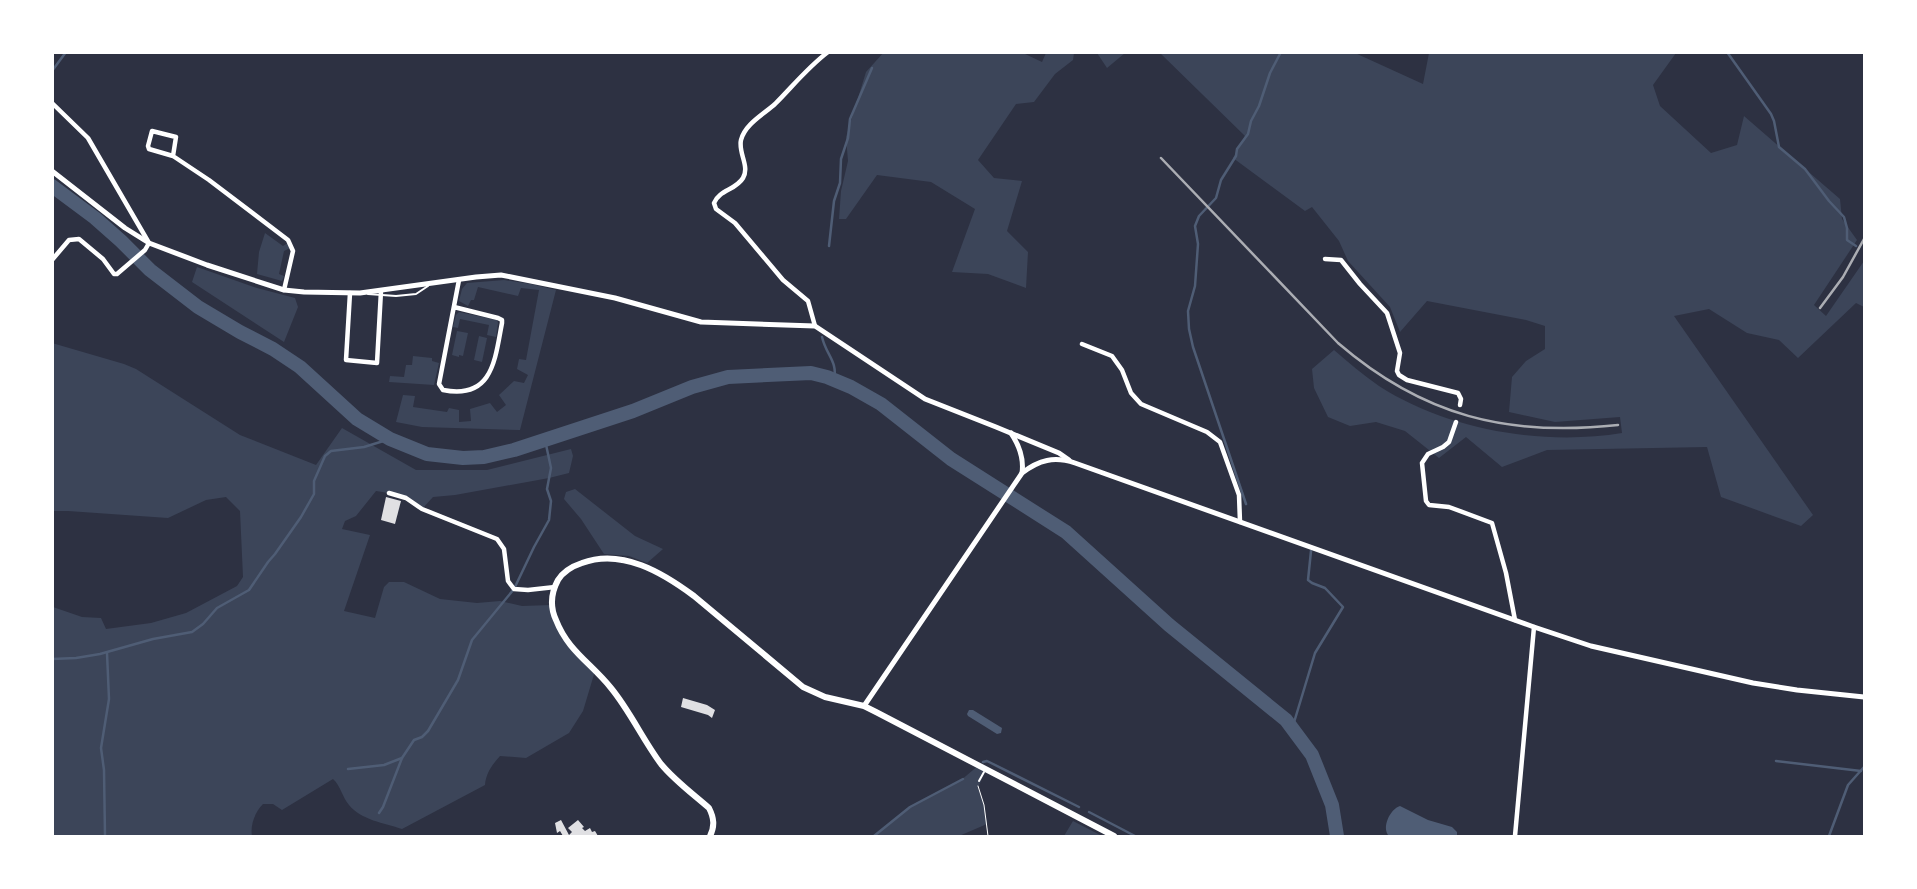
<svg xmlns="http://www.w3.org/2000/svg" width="1917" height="889" font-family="'Sofia Sans Condensed',sans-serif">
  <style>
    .green { fill: #3c4559 }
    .water { fill: #4f5d75 }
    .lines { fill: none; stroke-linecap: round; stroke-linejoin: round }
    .stream { stroke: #4f5d75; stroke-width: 2.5 }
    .river { stroke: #4f5d75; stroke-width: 14 }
    .building { fill: #e0e0e3 }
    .path { stroke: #fff; stroke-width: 1 }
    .service { stroke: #fff; stroke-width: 2 }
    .minor { stroke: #fff; stroke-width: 4.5 }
    .tertiary { stroke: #fff; stroke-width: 5 }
    .primary { stroke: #fff; stroke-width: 6 }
    .rail { stroke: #abadb3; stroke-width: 2.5 }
  </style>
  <rect width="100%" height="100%" fill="#2d3142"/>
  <g class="green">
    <polygon points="884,52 1023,53 1042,62 1046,53 1074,53 1073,60 1055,74 1034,102 1016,104 978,160 994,178 1022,181 1007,231 1028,252 1026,288 988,274 952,272 975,209 931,182 877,175 846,219 839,219 841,191 848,161 846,137 866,72"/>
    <polygon points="1097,53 1125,53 1107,68"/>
    <path d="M 1160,53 L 1355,53 L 1423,84 L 1429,53 L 1676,53 L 1653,85 L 1660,106 L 1711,153 L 1737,145 L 1744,116 L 1840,199 L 1842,219 L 1857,240 L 1814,305 L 1826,316 L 1864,261 L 1864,307 L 1856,303 L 1798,358 L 1779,340 L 1747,333 L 1709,309 L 1674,316 L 1813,515 L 1801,526 L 1721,497 L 1707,447 L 1547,450 L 1502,467 L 1466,437 L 1439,458 L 1405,431 L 1376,422 L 1350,426 L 1328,417 L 1314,388 L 1312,369 L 1334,350 C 1349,363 1363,375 1379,386 C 1447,430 1543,446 1622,433 L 1620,417 L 1555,422 L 1509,412 L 1512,377 L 1526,361 L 1545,349 L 1545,326 L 1526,320 L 1427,301 L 1400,332 L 1390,307 L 1348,261 L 1339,241 L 1312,207 L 1305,211 L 1233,158 L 1245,136 Z"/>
    <polygon points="265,233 283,246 288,243 290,248 284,251 279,274 284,276 282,281 257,274 259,252"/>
    <polygon points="197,267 257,288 295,298 298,307 284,342 192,282"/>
    <polygon points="504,280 531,284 556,290 520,430 422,427 396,422 403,395 415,396 413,407 447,412 449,408 459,410 459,422 471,421 470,409 490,403 497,412 506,405 499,395 514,381 524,383 528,375 517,369 519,359 526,360 539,290 521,288 518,296 478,287 474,300 471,300 468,306 459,301 462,289 467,283"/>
    <polygon points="459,312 497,320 498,323 496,337 487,335 489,325 460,319 458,328 453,327 456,315"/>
    <polygon points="457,331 468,333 463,356 459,355 459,357 452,355"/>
    <polygon points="479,336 487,338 482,362 474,360"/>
    <path d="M 52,343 L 124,364 L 136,369 L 240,435 L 316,465 L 342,428 L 416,470 L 487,470 L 571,449 L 573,456 L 569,473 L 549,478 L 455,495 L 433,497 L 422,509 C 407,499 394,493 376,491 L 356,516 L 345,521 L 342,529 L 370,535 L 344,611 L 375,618 L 384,587 L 389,582 L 404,582 L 440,599 L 477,603 L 500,601 L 522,606 L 551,605 L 563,637 L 595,671 L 583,711 L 569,733 L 526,758 L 500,756 C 492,765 486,773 485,785 L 402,829 C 384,823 361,820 349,805 C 342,797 341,786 333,779 L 282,810 L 273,804 L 263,804 C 255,812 250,825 252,836 L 53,836 L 53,607 L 82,617 L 101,618 L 106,629 L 151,623 L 186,613 L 237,586 L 243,577 L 240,511 L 226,497 L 206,500 L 168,518 L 68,511 L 53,511 Z"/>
    <polygon points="413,356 432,358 432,361 439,363 434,385 389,382 390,376 404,377 406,365 412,365"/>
    <polygon points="575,489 635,536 663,549 647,563 629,556 604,554 581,519 564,499 566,492"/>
    <polygon points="979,765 986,769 978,788 984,805 987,824 959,836 873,836 907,809 960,781"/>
    <polygon points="1073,821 1102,836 1064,836"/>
  </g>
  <g class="water">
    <polygon points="969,710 973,710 1002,728 1001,733 997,734 968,716 967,714"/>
    <path d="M 1400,806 L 1428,820 L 1452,827 L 1457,832 L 1457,836 L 1389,836 C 1381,828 1390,809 1400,806 Z"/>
  </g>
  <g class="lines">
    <g class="stream">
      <polyline points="1727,52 1771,114 1774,121 1779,147 1805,169 1829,201 1844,217 1847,228 1847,240 1856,246"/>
      <polyline points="52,71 66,52"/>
      <polyline points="829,246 834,201 840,183 841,159 848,138 850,119 872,68"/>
      <path d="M 822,337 C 826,355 838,361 834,380"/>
      <polyline points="1246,504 1193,347 1189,329 1188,311 1195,286 1198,244 1195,226 1199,216 1216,198 1221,180 1236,156 1237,149 1248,134 1251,121 1259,106 1270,73 1281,52"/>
      <polyline points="52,659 76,658 100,654 153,639 192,632 203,624 217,608 249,590 268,562 275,554 301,517 314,494 314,481 325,456 331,451 364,447 390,439"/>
      <polyline points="1292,729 1315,653 1343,607 1325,588 1312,583 1308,580 1311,551"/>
      <polyline points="1776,761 1861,771"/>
      <polyline points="983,762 987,761 1079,807"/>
      <polyline points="348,769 384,765 402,758 414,740 422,737 428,731 458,680 472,640 514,589 534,547 549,520 551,501 547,489 551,468 545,440"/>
      <polyline points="1089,812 1135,836"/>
      <polyline points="379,813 383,807 402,758"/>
      <polyline points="105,836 104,770 101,748 109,699 107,653"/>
      <polyline points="874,836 910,807 963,779"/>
      <polyline points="1829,836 1848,785 1864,767"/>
    </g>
    <polyline class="river" points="52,186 95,218 121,241 150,270 198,307 240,332 273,349 300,367 357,419 390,439 427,454 463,458 484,457 514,450 633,411 692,387 728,377 811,373 827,377 851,387 881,404 951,459 1066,532 1169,625 1286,720 1312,755 1332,805 1337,836"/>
  </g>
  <g class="building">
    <polygon points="386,497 401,501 395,524 381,520"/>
    <polygon points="683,698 707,705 715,710 712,718 708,715 681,707"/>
    <polygon points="561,820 569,835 572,832 568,828 578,820 584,827 582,828 585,831 590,828 592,832 595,831 598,836 563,836 560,831 557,833 555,823"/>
  </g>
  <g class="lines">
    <polyline class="path" points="978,786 984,805 988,836"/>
    <g class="service">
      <polyline points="368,294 396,296 416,294 428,286"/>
      <polyline points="979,781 984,772"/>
    </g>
    <g class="minor">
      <polyline points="52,103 88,138 149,243 145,250 117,274 114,274 103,259 79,239 69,240 52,260"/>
      <polyline points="173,156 176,137 152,131 148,146 149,149 173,156 209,180 288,240 293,251 284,290"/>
      <polyline points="1325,259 1341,260 1360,284 1387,313 1400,353 1397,371 1399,375 1407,380 1458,393 1461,399 1460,405"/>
      <polyline points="350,293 346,360 377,363 381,291"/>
      <path d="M 454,307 L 498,318 L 502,320 L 502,323 C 495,359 493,400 443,390 L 439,384 L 459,280"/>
      <path d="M 815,326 L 808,301 L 783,280 L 735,223 L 716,209 L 714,203 C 719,190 736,190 743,178 C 750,166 738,153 741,140 C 745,124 764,114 775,104 C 792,87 808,67 828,52"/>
      <polyline points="1082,344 1112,356 1122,370 1131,393 1141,404 1207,432 1220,442 1239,495 1240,522"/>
      <polyline points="1456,422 1449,442 1443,447 1428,454 1422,463 1426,501 1429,505 1449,507 1492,523 1506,573 1515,620"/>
      <polyline points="389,493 406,498 422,509 497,539 504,549 508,581 514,589 528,590 555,587"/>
      <polyline points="1515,836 1534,627"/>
    </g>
    <g class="tertiary">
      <polyline points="52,171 125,228 149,243 207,265 284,290 304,292 360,293 476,277 501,275 615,298 701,322 815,326 925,399 996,427 1059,453 1069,460"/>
      <path d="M 1011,433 C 1019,445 1024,459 1022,473"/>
      <path d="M 864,706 L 1022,473 C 1039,460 1054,456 1075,463 L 1534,627 L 1591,646 L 1753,683 L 1797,690 L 1864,697"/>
    </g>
    <path class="primary" d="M 710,836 C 715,826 714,818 709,808 C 693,794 674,780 661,764 C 643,740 630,711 611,688 C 591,663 568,651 556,620 C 550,607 551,593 558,580 C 563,572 573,566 582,563 C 622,548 663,573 694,596 L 803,687 L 825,697 L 864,706 L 876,712 L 1114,836"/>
    <g class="rail">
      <path d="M 1161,158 L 1338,343 C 1423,416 1507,437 1618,425"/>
      <polyline points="1820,308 1843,277 1864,239"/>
    </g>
  </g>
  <rect width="1917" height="889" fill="none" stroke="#ffffff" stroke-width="108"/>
</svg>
